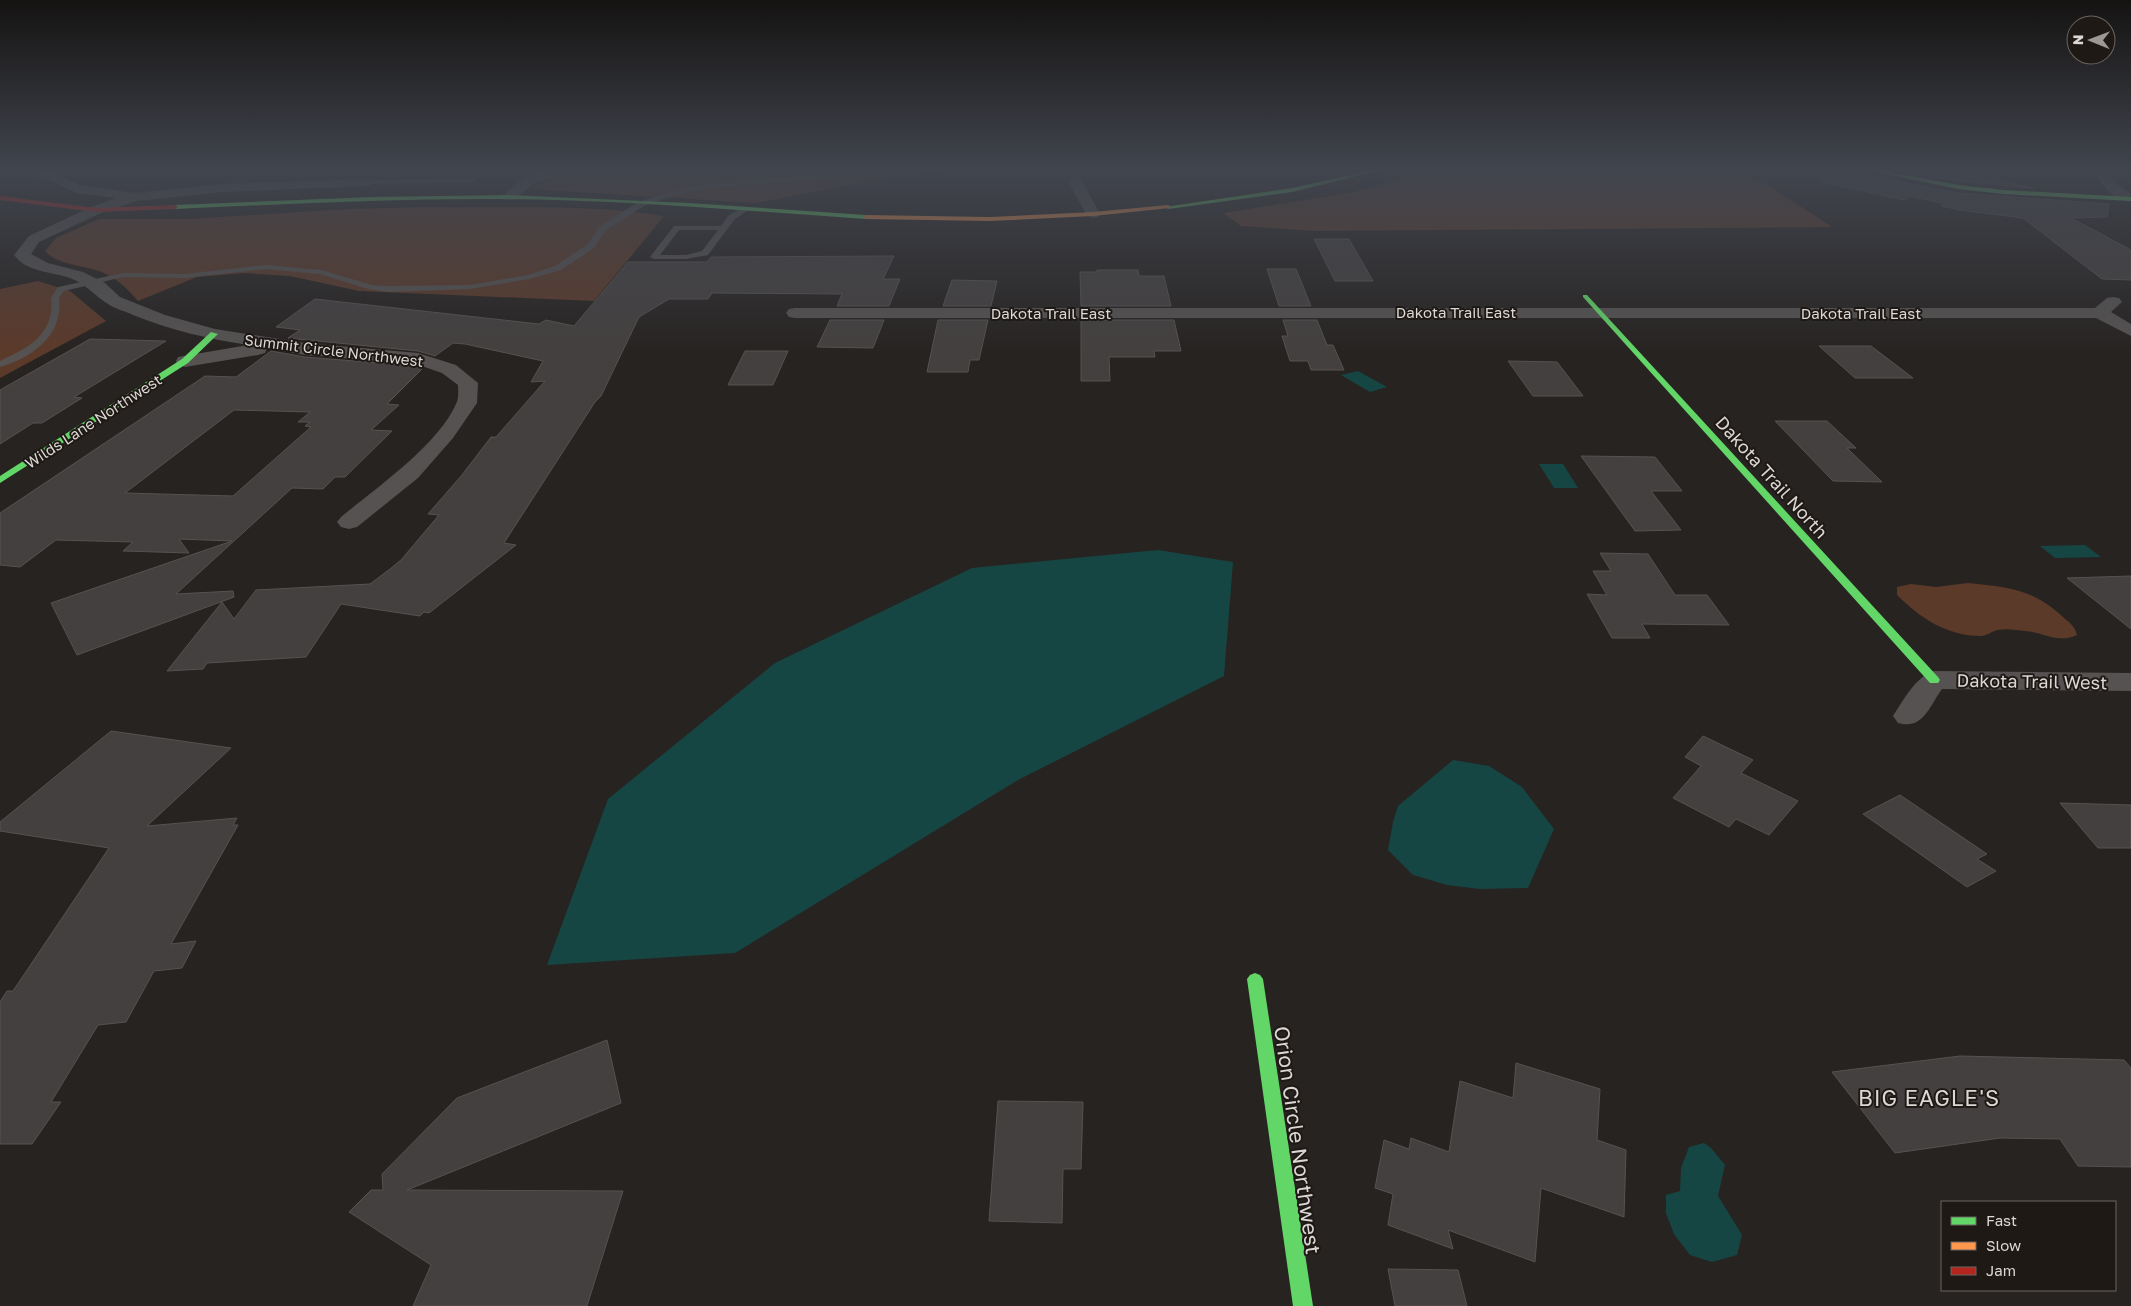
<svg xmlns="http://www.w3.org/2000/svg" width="2131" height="1306" font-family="'Golos Text',sans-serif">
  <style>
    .green { fill: #5b3a2a }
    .water { fill: #164643 }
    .building { fill: #44403f; stroke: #565250; fill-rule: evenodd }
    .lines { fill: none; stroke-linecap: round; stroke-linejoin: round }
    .path { stroke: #5b5957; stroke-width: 2; stroke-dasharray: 0.5 2; stroke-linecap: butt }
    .lane { fill: #555251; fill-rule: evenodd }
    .street { fill: #555251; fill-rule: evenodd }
    .fast { fill: #63d668; fill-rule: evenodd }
    .slow { fill: #ff974d; fill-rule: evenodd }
    .jam { fill: #b3261e; fill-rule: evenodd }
    .labels { text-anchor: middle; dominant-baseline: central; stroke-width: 4; stroke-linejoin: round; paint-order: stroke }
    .far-street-label { font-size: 15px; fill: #dbd7d4; stroke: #1f1916 }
    .street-label { font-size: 18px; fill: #dbd7d4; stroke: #1f1916 }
    .near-street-label { font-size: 21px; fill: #dbd7d4; stroke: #1f1916 }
    .near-neighbourhood-label { font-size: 22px; letter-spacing: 1px; fill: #dbd7d4; stroke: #1f1916 }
  </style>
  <rect width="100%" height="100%" fill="#272321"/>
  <g class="green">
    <polygon points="575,170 949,170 900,175 756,203 531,189 548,180"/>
    <polygon points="1433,170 1738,170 1766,184 1832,227 1314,231 1241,226 1223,213 1354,192"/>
    <path d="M 429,207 C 507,208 587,204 664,216 L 594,301 L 359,291 L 290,276 L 244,273 L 197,277 L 138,301 C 127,288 116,277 99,271 C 81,265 58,265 45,251 L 56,238 L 99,219 L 189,219 L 348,209 Z"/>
    <polygon points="38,281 70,291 106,321 0,378 0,289"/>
    <path d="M 1968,583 C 2007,587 2034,589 2063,617 C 2070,623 2075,626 2077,635 C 2059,644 2043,632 2025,631 C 2017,630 2006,628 1998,630 C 1992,631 1987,636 1981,636 C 1947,636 1920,618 1897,595 L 1897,587 L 1911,584 L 1936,587 Z"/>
  </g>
  <g class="water">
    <polygon points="1358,371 1387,387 1370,392 1341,375"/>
    <polygon points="1539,464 1563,464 1578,488 1554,488"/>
    <polygon points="2085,545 2101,557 2055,558 2040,546"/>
    <polygon points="1158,550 1233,562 1224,676 1018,780 735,953 547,965 608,799 775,663 972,568"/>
    <polygon points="1453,760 1489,766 1522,787 1554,829 1528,888 1480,889 1447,885 1413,875 1388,850 1393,822 1398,806"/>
    <polygon points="1704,1143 1711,1148 1725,1165 1718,1196 1742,1235 1737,1255 1712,1262 1690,1255 1674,1234 1666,1213 1666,1195 1680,1191 1681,1168 1689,1147"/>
  </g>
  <g class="building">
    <polygon points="1822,170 1861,170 1870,176 1958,193 2109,204 2107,217 2071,218 2131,250 2131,280 2102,279 2023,218 1959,210 1942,206 1941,203 1910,196 1905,200 1821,182"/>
    <polygon points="1897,170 1947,170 1993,180 1995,177 2004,182 2033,188 1958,181"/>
    <polygon points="1314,239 1349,239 1373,281 1335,281"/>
    <polygon points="894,256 883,279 900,279 889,306 837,306 842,294 712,293 708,299 669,299 639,317 601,396 595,402 504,543 516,545 429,613 424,612 420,616 341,604 306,657 207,663 203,669 167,671 222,602 234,619 256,590 370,584 390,569 401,560 439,515 428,514 462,475 491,437 496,437 545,381 531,382 543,361 465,344 453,343 435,356 418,351 288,338 300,330 276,327 315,299 539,324 546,320 574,326 628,262 707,262 711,257"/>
    <polygon points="1267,269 1296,269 1311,306 1279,306"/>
    <polygon points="1097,270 1138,270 1139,276 1164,276 1171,306 1081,306 1080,272 1097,272"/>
    <polygon points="952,280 997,281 991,306 943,306"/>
    <polygon points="830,320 884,320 873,348 817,347"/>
    <polygon points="938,320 988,320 979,360 970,360 968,372 927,372"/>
    <polygon points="1081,320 1174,320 1181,351 1154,351 1155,357 1109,357 1110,381 1081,381"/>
    <polygon points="1283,320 1317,320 1327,345 1333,345 1344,370 1311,370 1308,361 1290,361 1282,336 1288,336"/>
    <polygon points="90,339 166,341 74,397 82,398 42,423 33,423 0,444 0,390"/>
    <polygon points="1819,346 1871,346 1913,378 1855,378"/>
    <path d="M 271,351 L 305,357 L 416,366 L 423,368 L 387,404 L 399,405 L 371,430 L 392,431 L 345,477 L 335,477 L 323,489 L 292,488 L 176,594 L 233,591 L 234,597 L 77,655 L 51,603 L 232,541 L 179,539 L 189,553 L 123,551 L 133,542 L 56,540 L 20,567 L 0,565 L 0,513 L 205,376 L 236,377 ZM 234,410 L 310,412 L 298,422 L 310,422 L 305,426 L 311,427 L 233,496 L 125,493 Z"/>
    <polygon points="745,351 788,351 773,385 728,385"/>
    <polygon points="1508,361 1557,362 1583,396 1533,396"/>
    <polygon points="1775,421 1827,421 1856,448 1847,448 1882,482 1833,481"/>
    <polygon points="1581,456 1655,457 1682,491 1651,491 1681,530 1635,531"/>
    <polygon points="1600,553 1648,554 1675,595 1707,595 1729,625 1642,624 1650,638 1612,638 1587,594 1607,595 1593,571 1611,571"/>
    <polygon points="2131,576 2131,629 2067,578"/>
    <polygon points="111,731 231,748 147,826 237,818 233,825 238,825 171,944 196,941 182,968 154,971 126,1022 98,1025 51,1102 61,1102 32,1144 0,1144 0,1002 7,991 13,991 109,848 0,831 0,822"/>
    <polygon points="1703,736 1753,760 1741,773 1798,801 1769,835 1736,819 1729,827 1673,798 1701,766 1685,757"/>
    <polygon points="1900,795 1987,854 1977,859 1996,871 1967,887 1863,814"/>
    <polygon points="2060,803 2131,805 2131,848 2098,848"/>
    <polygon points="607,1040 621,1103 407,1190 623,1191 587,1306 413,1306 431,1265 349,1212 371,1190 383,1190 382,1174 457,1098"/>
    <polygon points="1960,1056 2124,1060 2131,1068 2131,1167 2078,1166 2060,1139 2000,1138 1895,1153 1832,1072"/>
    <polygon points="1516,1063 1600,1089 1597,1140 1626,1150 1624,1217 1541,1188 1535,1262 1448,1230 1453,1249 1388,1225 1393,1194 1375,1188 1384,1140 1409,1149 1411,1138 1449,1152 1460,1081 1513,1098"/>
    <polygon points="998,1101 1083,1102 1081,1169 1063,1169 1062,1223 989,1221"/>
    <polygon points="1388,1269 1458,1270 1467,1306 1395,1306"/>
  </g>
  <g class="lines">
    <polyline class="path" points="1402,175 1420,170"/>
    <g class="lane">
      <path d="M 869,170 L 935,170 L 706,188 L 668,197 L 644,206 L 606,230 L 594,248 L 561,270 L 529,279 L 470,289 L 387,292 L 368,289 L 320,274 L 266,269 L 185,278 L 123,277 L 64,291 L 59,298 C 64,334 33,358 0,367 L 0,361 C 29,348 55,334 51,298 L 58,287 L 123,273 L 185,274 L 266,265 L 321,270 L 372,285 L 387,286 L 470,285 L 528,275 L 555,266 L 588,244 L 600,226 L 638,202 L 664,194 L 706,184 Z"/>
      <polygon points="473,179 475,182 366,184 363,182 366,180"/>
      <path d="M 741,208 L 748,210 L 734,220 L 708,255 L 686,259 L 654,259 L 650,257 L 674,226 L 721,226 L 728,216 ZM 679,230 L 718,230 L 702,251 L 686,255 L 660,255 Z"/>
    </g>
    <g class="street">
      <path d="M 14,170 L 50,171 L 80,185 L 134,193 L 223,184 L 371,179 L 373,182 L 371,185 L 366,186 L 223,192 L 136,201 L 101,213 L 39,242 L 31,254 L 48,263 L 83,272 L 105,283 L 120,297 L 165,315 L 215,329 L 305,343 L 418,353 L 456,365 L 478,383 L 477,403 L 453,438 L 418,478 L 357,527 L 349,529 L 341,527 L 337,522 L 341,517 C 375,489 438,445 456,404 C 459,399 458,391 458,385 L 442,373 L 416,364 L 305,355 L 267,348 L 265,353 L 258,355 L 185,367 L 178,365 L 176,361 L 178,357 L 248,345 C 209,339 170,330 133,315 C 125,311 115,309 108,304 C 95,296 86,284 70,278 C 53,272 26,272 14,255 L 29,236 L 91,207 L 116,198 L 77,193 L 47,179 L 15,174 Z"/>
      <polygon points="545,170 564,170 562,173 533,184 513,200 503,200 501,197 523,178"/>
      <path d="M 2093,170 L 2106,170 L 2117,184 L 2131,194 L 2131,201 C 2115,204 2100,182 2093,170 Z"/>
      <polygon points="1075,177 1082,181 1100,214 1098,217 1093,218 1086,214 1068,181"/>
      <polygon points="2113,297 2119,298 2122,302 2111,312 2131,324 2131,336 2096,318 795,318 789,317 786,313 789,309 795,308 2095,308 2107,298"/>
      <path d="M 1934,671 L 2131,673 L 2131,691 L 1942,689 C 1929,707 1923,730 1898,723 L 1893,716 C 1903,701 1916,676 1934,671 Z"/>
    </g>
    <g class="fast">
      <polygon points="1373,170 1382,170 1292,192 1168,209 1165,207 1292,188"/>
      <polygon points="1867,170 1877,170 1958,185 2004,190 2131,197 2131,201 2004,194 1958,189"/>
      <path d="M 508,195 L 689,203 L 866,215 L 869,217 L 866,219 C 747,211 626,200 507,199 C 397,198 286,204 175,209 L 172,207 L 175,205 L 371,197 Z"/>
      <polygon points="1583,295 1587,295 1938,677 1940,680 1938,683 1930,683 1583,297"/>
      <polygon points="211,332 218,334 188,363 0,483 0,476 182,359"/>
      <polygon points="1255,973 1260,975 1263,979 1313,1306 1293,1306 1247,979 1250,975"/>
    </g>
    <polygon class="slow" points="1168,205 1170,206 1170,208 1093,216 990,221 866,219 863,217 866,215 990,217 1093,212"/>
    <polygon class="jam" points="0,196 96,208 175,205 178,207 175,209 96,212 0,200"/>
  </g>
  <linearGradient id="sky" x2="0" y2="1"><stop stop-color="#151312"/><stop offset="0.48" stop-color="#41454e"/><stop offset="1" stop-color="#41454e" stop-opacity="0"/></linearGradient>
  <rect width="2131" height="353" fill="url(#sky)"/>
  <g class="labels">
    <g class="far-street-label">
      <text x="1456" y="312">Dakota Trail East</text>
      <text x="1051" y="313">Dakota Trail East</text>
      <text x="1861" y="313">Dakota Trail East</text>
      <text transform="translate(334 350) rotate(7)">Summit Circle Northwest</text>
      <text transform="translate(93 421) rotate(-33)">Wilds Lane Northwest</text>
    </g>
    <g class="street-label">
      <text transform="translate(1772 477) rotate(48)">Dakota Trail North</text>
      <text transform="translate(2032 681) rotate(1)">Dakota Trail West</text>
    </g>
    <g class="near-street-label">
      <text transform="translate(1298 1140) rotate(82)">Orion Circle Northwest</text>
    </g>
    <g class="near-neighbourhood-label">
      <text x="1929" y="1097">BIG EAGLE'S</text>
    </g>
  </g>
  <rect x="1941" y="1201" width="175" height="90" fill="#1f1916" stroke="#6a6562"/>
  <rect x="1951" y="1217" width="25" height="8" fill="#63d668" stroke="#6a6562"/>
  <text x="1986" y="1226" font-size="15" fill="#dbd7d4">Fast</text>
  <rect x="1951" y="1242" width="25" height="8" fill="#ff974d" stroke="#6a6562"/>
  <text x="1986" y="1251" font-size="15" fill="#dbd7d4">Slow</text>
  <rect x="1951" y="1267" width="25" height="8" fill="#b3261e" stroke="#6a6562"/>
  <text x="1986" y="1276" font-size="15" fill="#dbd7d4">Jam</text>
  <g transform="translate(2091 40) rotate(271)"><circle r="24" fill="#1f1916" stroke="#6a6562"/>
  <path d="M0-4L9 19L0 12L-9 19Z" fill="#9c9895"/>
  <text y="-8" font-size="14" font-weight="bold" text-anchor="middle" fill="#dbd7d4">N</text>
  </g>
</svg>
